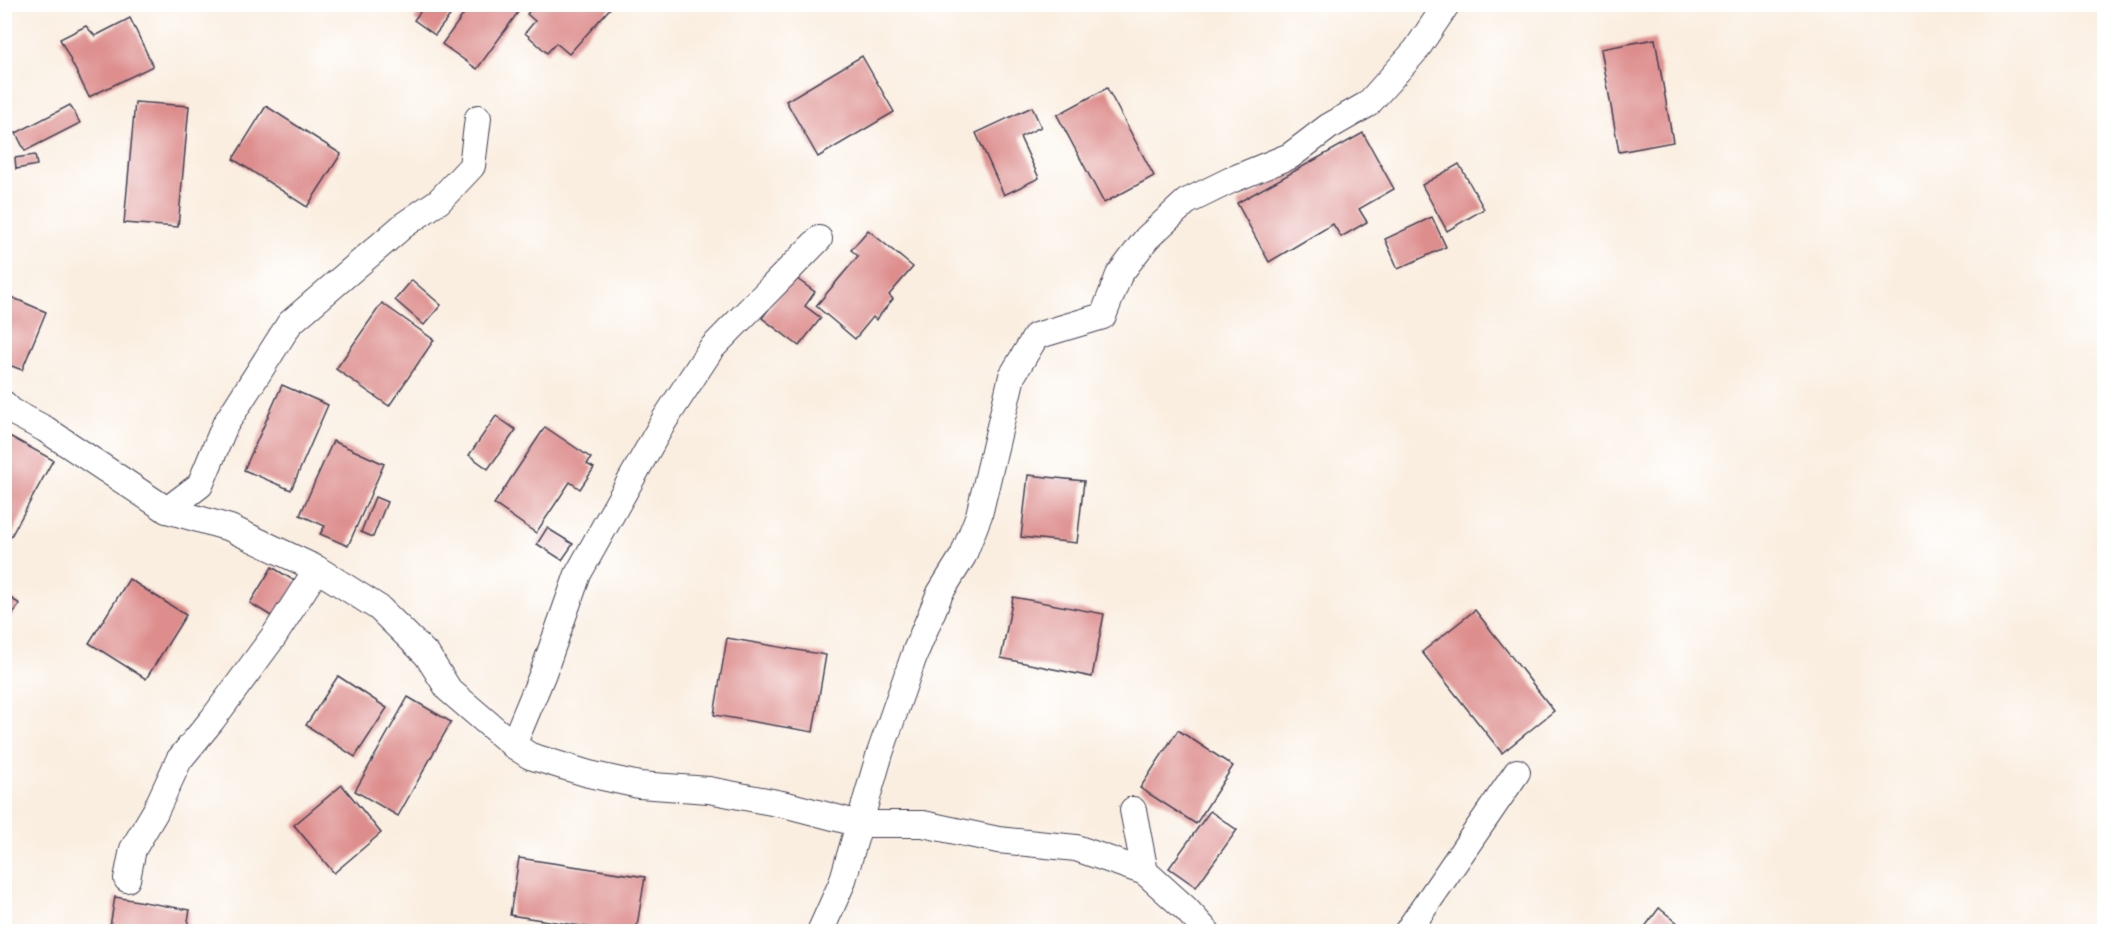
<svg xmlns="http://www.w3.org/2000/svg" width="2109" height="936" font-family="Mali,sans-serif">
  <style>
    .building { fill: #dd8d8c }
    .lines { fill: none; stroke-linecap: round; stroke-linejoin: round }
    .street-casing { stroke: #424154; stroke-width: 28 }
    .street { stroke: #fff; stroke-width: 26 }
  </style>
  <rect width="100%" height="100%" fill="#fff"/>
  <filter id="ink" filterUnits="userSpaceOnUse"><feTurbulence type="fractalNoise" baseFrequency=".0167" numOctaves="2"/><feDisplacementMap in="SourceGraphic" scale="12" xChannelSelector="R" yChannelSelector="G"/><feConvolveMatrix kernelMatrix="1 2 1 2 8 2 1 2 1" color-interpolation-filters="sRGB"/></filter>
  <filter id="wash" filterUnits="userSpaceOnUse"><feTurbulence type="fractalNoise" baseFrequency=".008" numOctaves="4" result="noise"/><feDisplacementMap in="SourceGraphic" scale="24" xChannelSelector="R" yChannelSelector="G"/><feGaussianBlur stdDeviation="1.35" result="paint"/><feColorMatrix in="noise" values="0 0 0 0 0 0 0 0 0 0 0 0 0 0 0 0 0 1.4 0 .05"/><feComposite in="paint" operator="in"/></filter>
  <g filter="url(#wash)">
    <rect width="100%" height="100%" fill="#faeee0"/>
    <g id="blocks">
      <g class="building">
        <polygon points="426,4 441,4 452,13 435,35 414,20"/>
        <polygon points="471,4 524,4 477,69 442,44"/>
        <polygon points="536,4 614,4 569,54 556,43 547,53 525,33 535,21 527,14"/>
        <polygon points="130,18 153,66 89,97 60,39 86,26 95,36"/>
        <polygon points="1655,39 1673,142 1619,152 1601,49"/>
        <polygon points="862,56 894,112 818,157 786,101"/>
        <polygon points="1107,88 1154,176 1104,203 1057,115"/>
        <polygon points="135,102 189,106 178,227 124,223"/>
        <polygon points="70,105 80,123 25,151 16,133"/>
        <polygon points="266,106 341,154 307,207 233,159"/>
        <polygon points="1032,107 1041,127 1020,137 1039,178 1004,195 976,133"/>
        <polygon points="1363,133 1394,189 1359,209 1367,222 1341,237 1333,224 1269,262 1237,203"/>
        <polygon points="35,155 37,165 16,169 15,158"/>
        <polygon points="1459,164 1484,209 1447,231 1422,185"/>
        <polygon points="1432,217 1446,247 1398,269 1385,239"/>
        <polygon points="868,230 913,267 889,295 893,299 876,320 873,317 855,339 816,306 858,256 851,250"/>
        <polygon points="793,276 815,292 805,306 821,318 799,346 762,318"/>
        <polygon points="412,280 441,305 424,325 395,300"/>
        <polygon points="4,294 46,312 22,370 4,363"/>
        <polygon points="382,303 434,340 389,406 336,369"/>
        <polygon points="282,385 328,405 291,490 244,470"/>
        <polygon points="496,416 516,430 488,469 469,455"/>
        <polygon points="545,427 591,458 587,464 594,468 580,489 570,482 536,533 494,504"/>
        <polygon points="4,433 53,460 4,549"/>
        <polygon points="333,441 384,464 348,546 320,534 325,526 300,515"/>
        <polygon points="1028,475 1084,481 1077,543 1021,537"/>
        <polygon points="375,497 387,502 373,537 361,532"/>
        <polygon points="547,528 573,544 562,560 537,544"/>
        <polygon points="272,567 298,583 276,619 250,603"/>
        <polygon points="129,579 186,615 146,679 89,643"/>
        <polygon points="4,594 20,604 4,626"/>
        <polygon points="1013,597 1104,614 1092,677 1001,658"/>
        <polygon points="1475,610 1554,711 1502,753 1422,652"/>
        <polygon points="727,638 826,655 813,732 714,715"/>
        <polygon points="338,676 387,708 355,757 306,725"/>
        <polygon points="408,697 451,722 398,816 355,791"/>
        <polygon points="1178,730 1233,766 1196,824 1140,788"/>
        <polygon points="342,785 381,833 334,873 294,825"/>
        <polygon points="1210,811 1237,830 1196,887 1169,868"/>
        <polygon points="519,858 645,877 636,932 619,932 510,915"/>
        <polygon points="115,897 190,910 186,932 109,932"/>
        <polygon points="1659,908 1689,932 1641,932"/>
        <polygon points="414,926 444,929 443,932 414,932"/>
      </g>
    </g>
  </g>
  <g filter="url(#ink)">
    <use href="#blocks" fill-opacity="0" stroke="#424154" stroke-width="1.5"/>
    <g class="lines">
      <defs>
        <g id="street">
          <polyline points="4,404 11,411 45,429 167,510 230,528 317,569 379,608 427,655 449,690 513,745 530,756 589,774 639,785 709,790 787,805 860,824 923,824 998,840 1076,848 1145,872"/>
          <polyline points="167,510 200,485 225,425 290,323 404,225 439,201 472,166 478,118"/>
          <polyline points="513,745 543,673 578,574 665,419 711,349 819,239"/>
          <polyline points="1133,810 1145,872 1186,909 1207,932"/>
          <polyline points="127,879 133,849 155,812 179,760 212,720 274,636 317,569"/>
          <polyline points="820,932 842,883 880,753 915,653 940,593 963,556 979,515 1012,376 1036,336 1103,316 1119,275 1147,238 1186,202 1231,180 1290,156 1328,127 1368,104 1416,50 1447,4"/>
          <polyline points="1407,932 1517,772"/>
        </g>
      </defs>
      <use href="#street" class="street-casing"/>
      <use href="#street" class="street"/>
    </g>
  </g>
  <rect width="2109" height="936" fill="none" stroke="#fff" stroke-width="24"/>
</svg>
